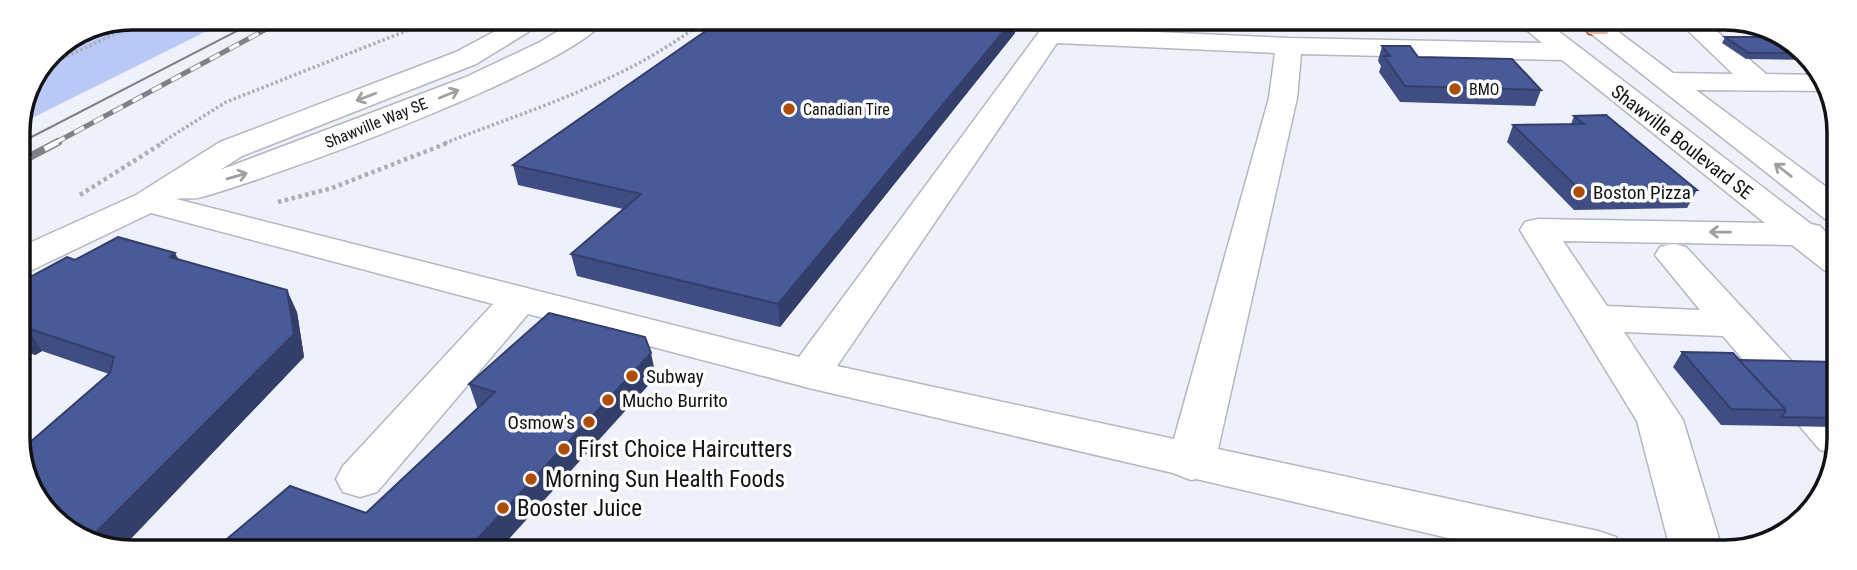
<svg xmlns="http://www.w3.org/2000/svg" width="1857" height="570" font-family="'Roboto Condensed',sans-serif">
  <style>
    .green { fill: #b9c8f6 }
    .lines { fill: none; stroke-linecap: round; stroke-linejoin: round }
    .minor-casing { stroke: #b4b7bf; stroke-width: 3 }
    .major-casing { stroke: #95634a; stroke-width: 3 }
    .path-far2 { stroke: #abaeb5; stroke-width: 3.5; stroke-dasharray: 2.5 2.5; stroke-linecap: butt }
    .path-far1 { stroke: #abaeb5; stroke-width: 4.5; stroke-dasharray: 3.5 3.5; stroke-linecap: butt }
    .path { stroke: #abaeb5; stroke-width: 5; stroke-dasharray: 4.5 4.5; stroke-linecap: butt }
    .minor { fill: #fff; fill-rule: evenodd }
    .major { fill: #eabba4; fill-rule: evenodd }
    .tram { stroke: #7f8187; stroke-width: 2 }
    .rail-far1-casing { stroke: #7f8187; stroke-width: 5 }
    .rail-casing { stroke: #7f8187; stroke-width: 8 }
    .rail-far1 { stroke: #fefefe; stroke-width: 3.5; stroke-dasharray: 11; stroke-linecap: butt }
    .rail { stroke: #fefefe; stroke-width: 5; stroke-dasharray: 15; stroke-linecap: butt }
    .wall { fill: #3f4d83 }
    .shaded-wall { fill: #333f6a }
    .building { fill: #495a98; stroke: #333f6a; stroke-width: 2 }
    .oneway { stroke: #a0a0a1 }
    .poi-dot { fill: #ae4d09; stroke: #fefefe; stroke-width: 2.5 }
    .labels { text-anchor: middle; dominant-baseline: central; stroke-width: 7; stroke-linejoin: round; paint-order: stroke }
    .far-poi-label { font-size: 16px; fill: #111215; stroke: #fefefe; text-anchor: start }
    .far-street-label { font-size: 16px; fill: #111215; stroke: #fefefe }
    .street-label { font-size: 19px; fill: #111215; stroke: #fefefe }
    .poi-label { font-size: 19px; fill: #111215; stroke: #fefefe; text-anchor: start }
    .near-poi-label { font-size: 23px; fill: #111215; stroke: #fefefe; text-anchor: start }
    .rim { fill: none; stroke: #111215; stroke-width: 3.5 }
  </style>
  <rect width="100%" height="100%" fill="#eef1fa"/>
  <polygon class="green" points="132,18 233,18 18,125 51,51"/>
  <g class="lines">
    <defs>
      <g id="minor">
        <path d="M 520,18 L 551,18 L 476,64 L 242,156 L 220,170 L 466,77 L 540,42 L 578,19 L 606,19 C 572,69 271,178 202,197 C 192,200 184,197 176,199 L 799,357 L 1048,20 L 1072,20 L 1067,28 L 1289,38 L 1542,43 L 1516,21 L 1545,21 L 1811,224 L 1820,226 L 1837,244 L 1837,273 L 1824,270 L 1792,245 L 1563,241 L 1607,306 L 1700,310 L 1655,255 L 1660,247 L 1673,244 L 1686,247 L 1836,409 L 1836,454 L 1820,450 L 1723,336 L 1624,332 L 1683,420 L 1723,552 L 1671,552 L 1637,421 L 1520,230 L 1525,222 L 1538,219 L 1765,223 L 1562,60 L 1301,54 L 1297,98 L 1218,449 L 1598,531 L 1616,537 L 1624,552 L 1508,552 L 1196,479 L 1191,480 L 1173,473 L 809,388 L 528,314 L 377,492 L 360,497 L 343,492 L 336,479 L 343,466 L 493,304 L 151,213 L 32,270 L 19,273 L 18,248 L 136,195 L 220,142 L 456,52 ZM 1057,43 L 1275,53 L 1269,98 L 1174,439 L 837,366 Z"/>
        <polygon points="1575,21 1604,21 1673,73 1733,74 1678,21 1705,21 1766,74 1819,75 1828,91 1696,90 1837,195 1837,222 1825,219"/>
      </g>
      <polygon id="major" points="1579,21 1605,21 1611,29 1607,34 1589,34"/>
    </defs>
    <use href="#minor" class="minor-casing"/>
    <use href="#major" class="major-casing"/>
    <g class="path-far2">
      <polyline points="44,67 149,18"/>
      <polyline points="161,143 226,102 439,18"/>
      <path d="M 445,143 C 535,108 630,80 706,19"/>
    </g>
    <g class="path-far1">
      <polyline points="80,195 164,142"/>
      <polyline points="278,202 332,188 450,142"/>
    </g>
    <polyline class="path" points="20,426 21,423"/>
    <use href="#minor" class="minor"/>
    <use href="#major" class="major"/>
    <polyline class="tram" points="18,144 262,18"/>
    <defs>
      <polyline id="rail-far1" points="55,143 287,18"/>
      <polyline id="rail" points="18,163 58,142"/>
    </defs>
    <use href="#rail-far1" class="rail-far1-casing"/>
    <use href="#rail" class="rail-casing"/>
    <use href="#rail-far1" class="rail-far1"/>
    <use href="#rail" class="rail"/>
  </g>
  <g class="wall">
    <polygon points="723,19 1016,20 1015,33 780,327 577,276 571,254 623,209 518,185 513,165"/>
    <polygon points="1289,20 1338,20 1337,26 1291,25"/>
    <polygon points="1711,21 1754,21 1806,51 1811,60 1746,59 1722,43 1725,37 1766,37 1752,29 1721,28"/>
    <polygon points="1382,46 1418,57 1541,90 1535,106 1400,102 1379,72 1381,66 1378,61"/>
    <polygon points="1574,116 1697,190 1687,208 1574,210 1507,142 1513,125 1571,124"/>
    <polygon points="179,259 297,312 304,357 121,549 103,549 109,374 42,351 35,355 19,350 19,283 75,260"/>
    <polygon points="1682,352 1739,360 1836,362 1836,427 1721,425 1673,367"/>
    <polygon points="656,377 479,408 477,407 469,384"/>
  </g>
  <g class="shaded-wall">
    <polygon points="1013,20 1016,20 1015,33 780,327 778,304"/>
    <polygon points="175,253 187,275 170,257"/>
    <polygon points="287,290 297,312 304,357 121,549 103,549 88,540"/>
    <polygon points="27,328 42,351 35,355 20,332"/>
    <polygon points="651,353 656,377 499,550 467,550"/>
  </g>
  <g class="building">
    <polygon points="723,19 1013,20 778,304 571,254 641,194 513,165"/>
    <polygon points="1755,22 1806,51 1807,53 1749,53 1725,37 1780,37"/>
    <polygon points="1382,46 1410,46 1418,57 1512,59 1541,90 1405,86 1384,56 1390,56"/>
    <polygon points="1606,115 1697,190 1582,192 1513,125 1584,124 1574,116"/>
    <polygon points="118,237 175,253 170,257 287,290 294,334 88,540 51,519 20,461 20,451 110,373 114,357 27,328 19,332 19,283 67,257 75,260"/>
    <polygon points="549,313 645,337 651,353 467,550 215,549 290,486 366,513 495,392 469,384"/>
    <polygon points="1682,352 1733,353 1786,410 1731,409"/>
    <polygon points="1739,360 1836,362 1836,418 1782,417 1786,410"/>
  </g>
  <defs><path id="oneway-shaft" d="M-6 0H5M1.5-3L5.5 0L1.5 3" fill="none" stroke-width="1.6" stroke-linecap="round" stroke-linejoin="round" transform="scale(1.75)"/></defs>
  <g class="oneway">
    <use href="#oneway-shaft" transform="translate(449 94) rotate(-22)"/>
    <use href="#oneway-shaft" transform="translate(366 97) rotate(159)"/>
    <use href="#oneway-shaft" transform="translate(1783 170) rotate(-142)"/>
    <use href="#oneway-shaft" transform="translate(237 176) rotate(-16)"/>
    <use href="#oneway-shaft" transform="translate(1720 232) rotate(-179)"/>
  </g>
  <g class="poi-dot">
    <circle cx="1455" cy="89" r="7"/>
    <circle cx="789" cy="109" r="7"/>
    <circle cx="1579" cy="192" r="7"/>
    <circle cx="632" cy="376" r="7"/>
    <circle cx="608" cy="400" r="7"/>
    <circle cx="589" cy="422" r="7"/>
    <circle cx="564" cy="449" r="7"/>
    <circle cx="531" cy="479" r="7"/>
    <circle cx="503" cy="508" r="7"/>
  </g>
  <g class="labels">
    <g class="far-poi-label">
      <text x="1469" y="89">BMO</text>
      <text x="803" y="109">Canadian Tire</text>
    </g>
    <g class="far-street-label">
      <text transform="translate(376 123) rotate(-22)">Shawville Way SE</text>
    </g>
    <g class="street-label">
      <text transform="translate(1682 142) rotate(38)">Shawville Boulevard SE</text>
    </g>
    <g class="poi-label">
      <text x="1593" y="192">Boston Pizza</text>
      <text x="646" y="376">Subway</text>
      <text x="622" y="400">Mucho Burrito</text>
      <text x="575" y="422" text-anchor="end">Osmow's</text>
    </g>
    <g class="near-poi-label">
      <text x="578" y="449">First Choice Haircutters</text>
      <text x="545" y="479">Morning Sun Health Foods</text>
      <text x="517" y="508">Booster Juice</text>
    </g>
  </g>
  <path d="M0 0H1857V570H0ZM132 30H1725A102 102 0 0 1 1827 132V438A102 102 0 0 1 1725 540H132A102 102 0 0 1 30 438V132A102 102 0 0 1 132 30Z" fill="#fefefe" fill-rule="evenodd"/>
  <path class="rim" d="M132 30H1725A102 102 0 0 1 1827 132V438A102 102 0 0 1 1725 540H132A102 102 0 0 1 30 438V132A102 102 0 0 1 132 30Z"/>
</svg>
